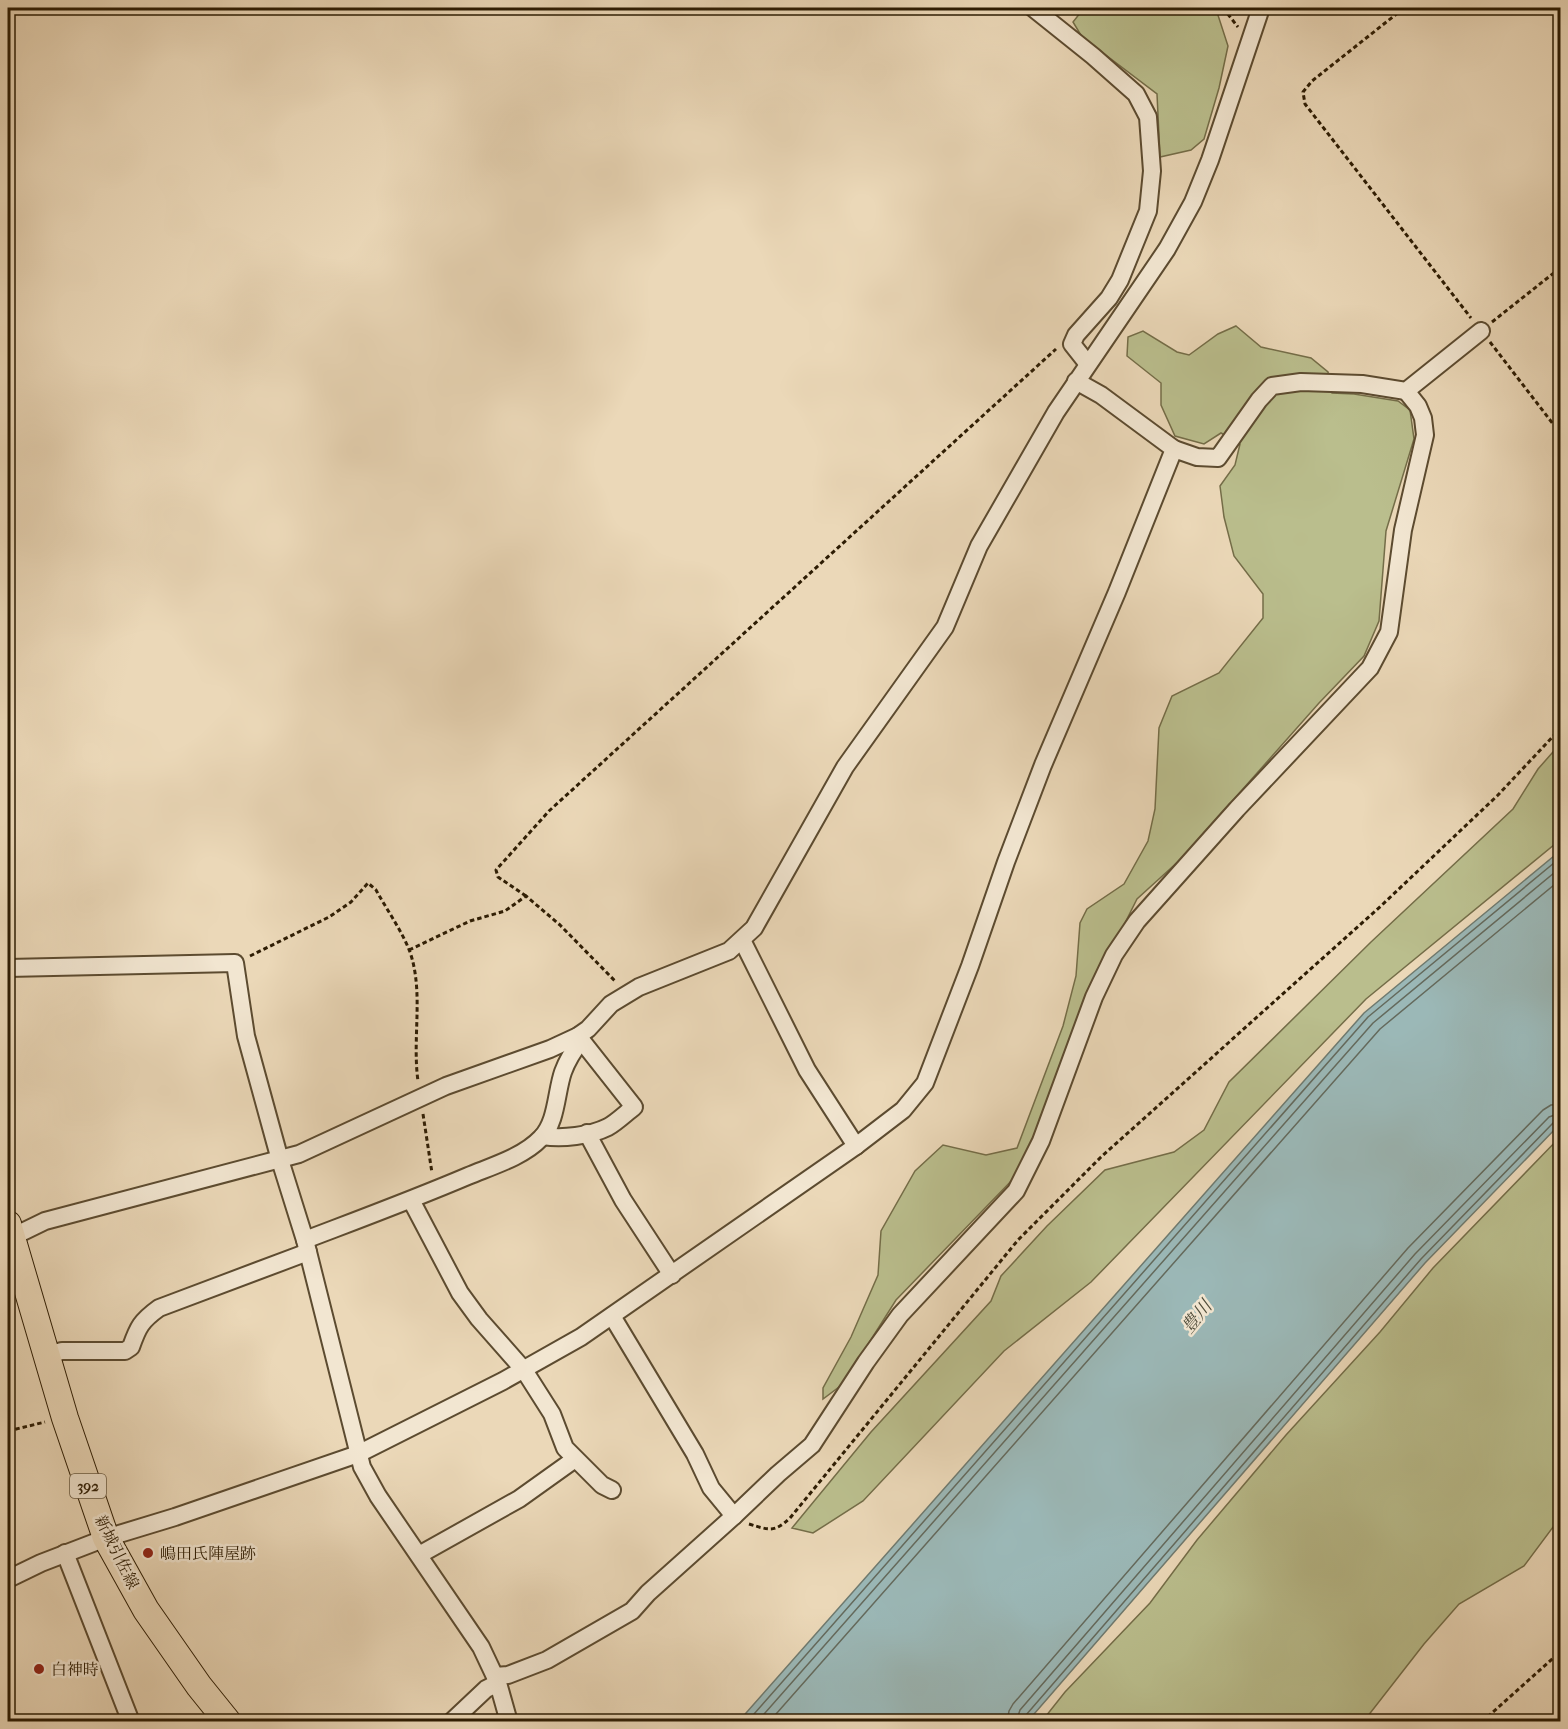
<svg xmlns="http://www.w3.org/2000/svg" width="1568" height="1729" font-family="'IM FELL French Canon','Noto Serif JP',serif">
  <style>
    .green { fill: #babe8d; stroke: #746d48; stroke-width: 1.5 }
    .water { fill: #9bb8b7; stroke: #6f7a6f; stroke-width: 1.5 }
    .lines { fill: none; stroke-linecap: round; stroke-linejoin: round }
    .shore { stroke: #646a5d; stroke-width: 1.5 }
    .street-casing { stroke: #5c4b30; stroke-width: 20 }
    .primary-casing { stroke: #2d1c03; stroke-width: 28 }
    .path { stroke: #2d1c03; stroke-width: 3; stroke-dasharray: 4.5 3; stroke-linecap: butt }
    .street { stroke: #f2e6d1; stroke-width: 16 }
    .primary { stroke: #ebd8b8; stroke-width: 26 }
    .poi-dot { fill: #8f2418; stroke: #f2e6d1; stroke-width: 2 }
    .labels { text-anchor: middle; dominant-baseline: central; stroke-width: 5; stroke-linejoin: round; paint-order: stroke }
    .shield { fill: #f2e6d1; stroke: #685941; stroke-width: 1.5 }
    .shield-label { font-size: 15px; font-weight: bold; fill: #2d1c03 }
    .street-label { font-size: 16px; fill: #2d1c03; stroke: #f2e6d1 }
    .poi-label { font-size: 16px; fill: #2d1c03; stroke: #f2e6d1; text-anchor: start }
    .water-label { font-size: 18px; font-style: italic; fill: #4e4b39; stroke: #f2e6d1 }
  </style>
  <rect width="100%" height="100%" fill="#ebd8b8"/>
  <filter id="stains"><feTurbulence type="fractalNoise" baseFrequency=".00333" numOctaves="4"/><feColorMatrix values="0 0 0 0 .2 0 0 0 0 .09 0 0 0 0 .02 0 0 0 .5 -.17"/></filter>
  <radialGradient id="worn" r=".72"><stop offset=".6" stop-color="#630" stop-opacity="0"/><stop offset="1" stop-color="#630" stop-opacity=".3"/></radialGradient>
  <g class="green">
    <polygon points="1084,8 1216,9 1228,46 1219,88 1204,139 1191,150 1160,157 1157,94 1082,37 1073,22"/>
    <polygon points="1236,326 1261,347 1311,358 1328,372 1332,393 1354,394 1398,401 1410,410 1414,439 1386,531 1379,621 1364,656 1319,703 1181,859 1137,899 1080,1013 1031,1145 1018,1174 896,1300 843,1384 823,1399 823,1388 851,1337 878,1275 881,1231 915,1171 943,1145 986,1155 1017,1148 1063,1026 1076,976 1080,923 1087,909 1124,884 1148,841 1155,809 1159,728 1172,696 1219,673 1263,618 1263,594 1234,556 1224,517 1220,486 1235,465 1240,444 1221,433 1204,444 1175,436 1161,405 1161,383 1127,356 1128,337 1143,331 1177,352 1189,355 1218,334"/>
    <polygon points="1560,744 1560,834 1555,844 1366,999 1091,1282 1004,1351 863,1501 813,1533 792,1528 871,1432 991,1301 1001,1276 1047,1226 1105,1170 1174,1152 1204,1130 1229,1082 1371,942 1513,809 1538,769"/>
    <polygon points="1560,1137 1560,1524 1553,1527 1524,1566 1459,1604 1424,1644 1364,1721 1042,1721 1065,1692 1150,1603 1197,1540 1286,1435 1380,1332 1433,1268"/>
  </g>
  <polygon class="water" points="1560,851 1560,1124 1425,1263 1028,1721 739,1721 1364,1013"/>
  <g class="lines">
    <g class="shore">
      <polyline points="747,1722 1368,1017 1560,858"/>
      <polyline points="757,1722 1373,1023 1560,868"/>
      <polyline points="769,1722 1380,1029 1560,880"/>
      <polyline points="1007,1722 1009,1711 1013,1704 1408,1248 1543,1110 1551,1105 1560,1104"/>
      <polyline points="1016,1722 1020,1710 1415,1254 1549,1117 1560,1113"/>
      <polyline points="1024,1722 1026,1715 1421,1259 1554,1122 1560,1120"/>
    </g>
    <defs>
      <g id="street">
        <polyline points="1033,8 1093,56 1136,94 1148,117 1152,171 1148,211 1120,280 1109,298 1076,335 1072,344 1087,363"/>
        <polyline points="1174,449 1197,457 1218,458 1259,400 1272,386 1301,382 1362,384 1406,391 1481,331"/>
        <polyline points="742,940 807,1070 856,1146"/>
        <polyline points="8,968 235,963 246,1036 280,1160 305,1240 362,1467 378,1496 481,1647 498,1683 509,1722"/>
        <polyline points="587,1133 623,1200 672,1275"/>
        <path d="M 543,1136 C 562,1139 590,1136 608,1127 C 617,1122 626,1113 634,1107 L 578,1036"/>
        <polyline points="411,1200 460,1293 479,1319 524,1370 552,1414 565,1448 602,1485 612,1490"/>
        <polyline points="8,1239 45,1221 299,1154 446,1086 550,1049 578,1036 588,1029 611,1004 639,987 729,951 754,928 845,767 945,627 979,546 1056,412 1167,249 1193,202 1210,160 1261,8"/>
        <path d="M 305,1240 C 360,1219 414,1199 468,1176 C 492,1166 523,1157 541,1138 C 557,1122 556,1092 563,1072 C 567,1061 573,1051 581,1041"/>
        <polyline points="612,1316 695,1454 711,1488 734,1516"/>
        <path d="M 47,1355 L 62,1351 L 125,1351 L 131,1347 C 138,1327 141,1321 159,1308 L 308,1252"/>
        <polyline points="65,1553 131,1722"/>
        <polyline points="419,1555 519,1499 575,1459"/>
        <polyline points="8,1579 41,1563 106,1538 175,1517 358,1454 503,1381 581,1337 856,1146 903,1110 925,1083 970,966 1006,862 1043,765 1117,592 1174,449 1101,395 1076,381"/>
        <polyline points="495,1676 508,1675 547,1660 632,1611 648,1593 734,1516 778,1474 812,1445 866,1362 900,1315 1016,1191 1041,1141 1094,997 1114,955 1137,921 1237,809 1370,668 1389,632 1403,530 1425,435 1423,418 1418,406 1406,391"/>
        <polyline points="451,1722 486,1689 498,1683"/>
      </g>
      <polyline id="primary" points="8,1224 65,1418 106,1538 146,1610 199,1686 228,1722"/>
    </defs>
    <use href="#street" class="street-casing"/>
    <use href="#primary" class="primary-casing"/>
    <g class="path">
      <polyline points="1223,8 1238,27"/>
      <polyline points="1404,8 1312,81 1303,92 1305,104 1471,318"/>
      <polyline points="1492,322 1560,268"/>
      <polyline points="1490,342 1560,433"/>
      <polyline points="526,896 498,877 496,870 549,811 1056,349"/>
      <polyline points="409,950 470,921 505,911 526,896 560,925 616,982"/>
      <path d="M 250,956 L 329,917 L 351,902 L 368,883 L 376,890 C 387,910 402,931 410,952 C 424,993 412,1038 418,1081"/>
      <polyline points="423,1114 432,1173"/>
      <polyline points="8,1431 45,1422"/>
      <path d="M 749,1524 C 769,1530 774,1533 790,1518 L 1018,1240 L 1101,1157 L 1382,905 L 1498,795 L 1560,729"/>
      <polyline points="1482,1722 1560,1652"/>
    </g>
    <use href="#street" class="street"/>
    <use href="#primary" class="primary"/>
  </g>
  <g class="poi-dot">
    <circle cx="148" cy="1553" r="6"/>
    <circle cx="39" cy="1669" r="6"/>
  </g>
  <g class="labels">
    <rect class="shield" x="70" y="1474" width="36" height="24" rx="4.5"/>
    <g class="shield-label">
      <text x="88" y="1486">392</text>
    </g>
    <g class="street-label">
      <text transform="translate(117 1552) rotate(64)">新城引佐線</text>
    </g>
    <g class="poi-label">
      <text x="160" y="1553">嶋田氏陣屋跡</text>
      <text x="51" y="1669">白神時</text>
    </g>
    <g class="water-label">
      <text transform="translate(1197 1317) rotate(-51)">豊川</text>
    </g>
  </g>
  <rect width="1568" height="1729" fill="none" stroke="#ebd8b8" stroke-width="30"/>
  <rect x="9" y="9" width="1550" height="1711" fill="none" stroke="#2d1c03" stroke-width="3"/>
  <rect x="15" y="15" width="1538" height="1699" fill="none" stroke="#2d1c03" stroke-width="1.5"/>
  <rect width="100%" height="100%" filter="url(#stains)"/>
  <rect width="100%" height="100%" fill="url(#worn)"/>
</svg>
